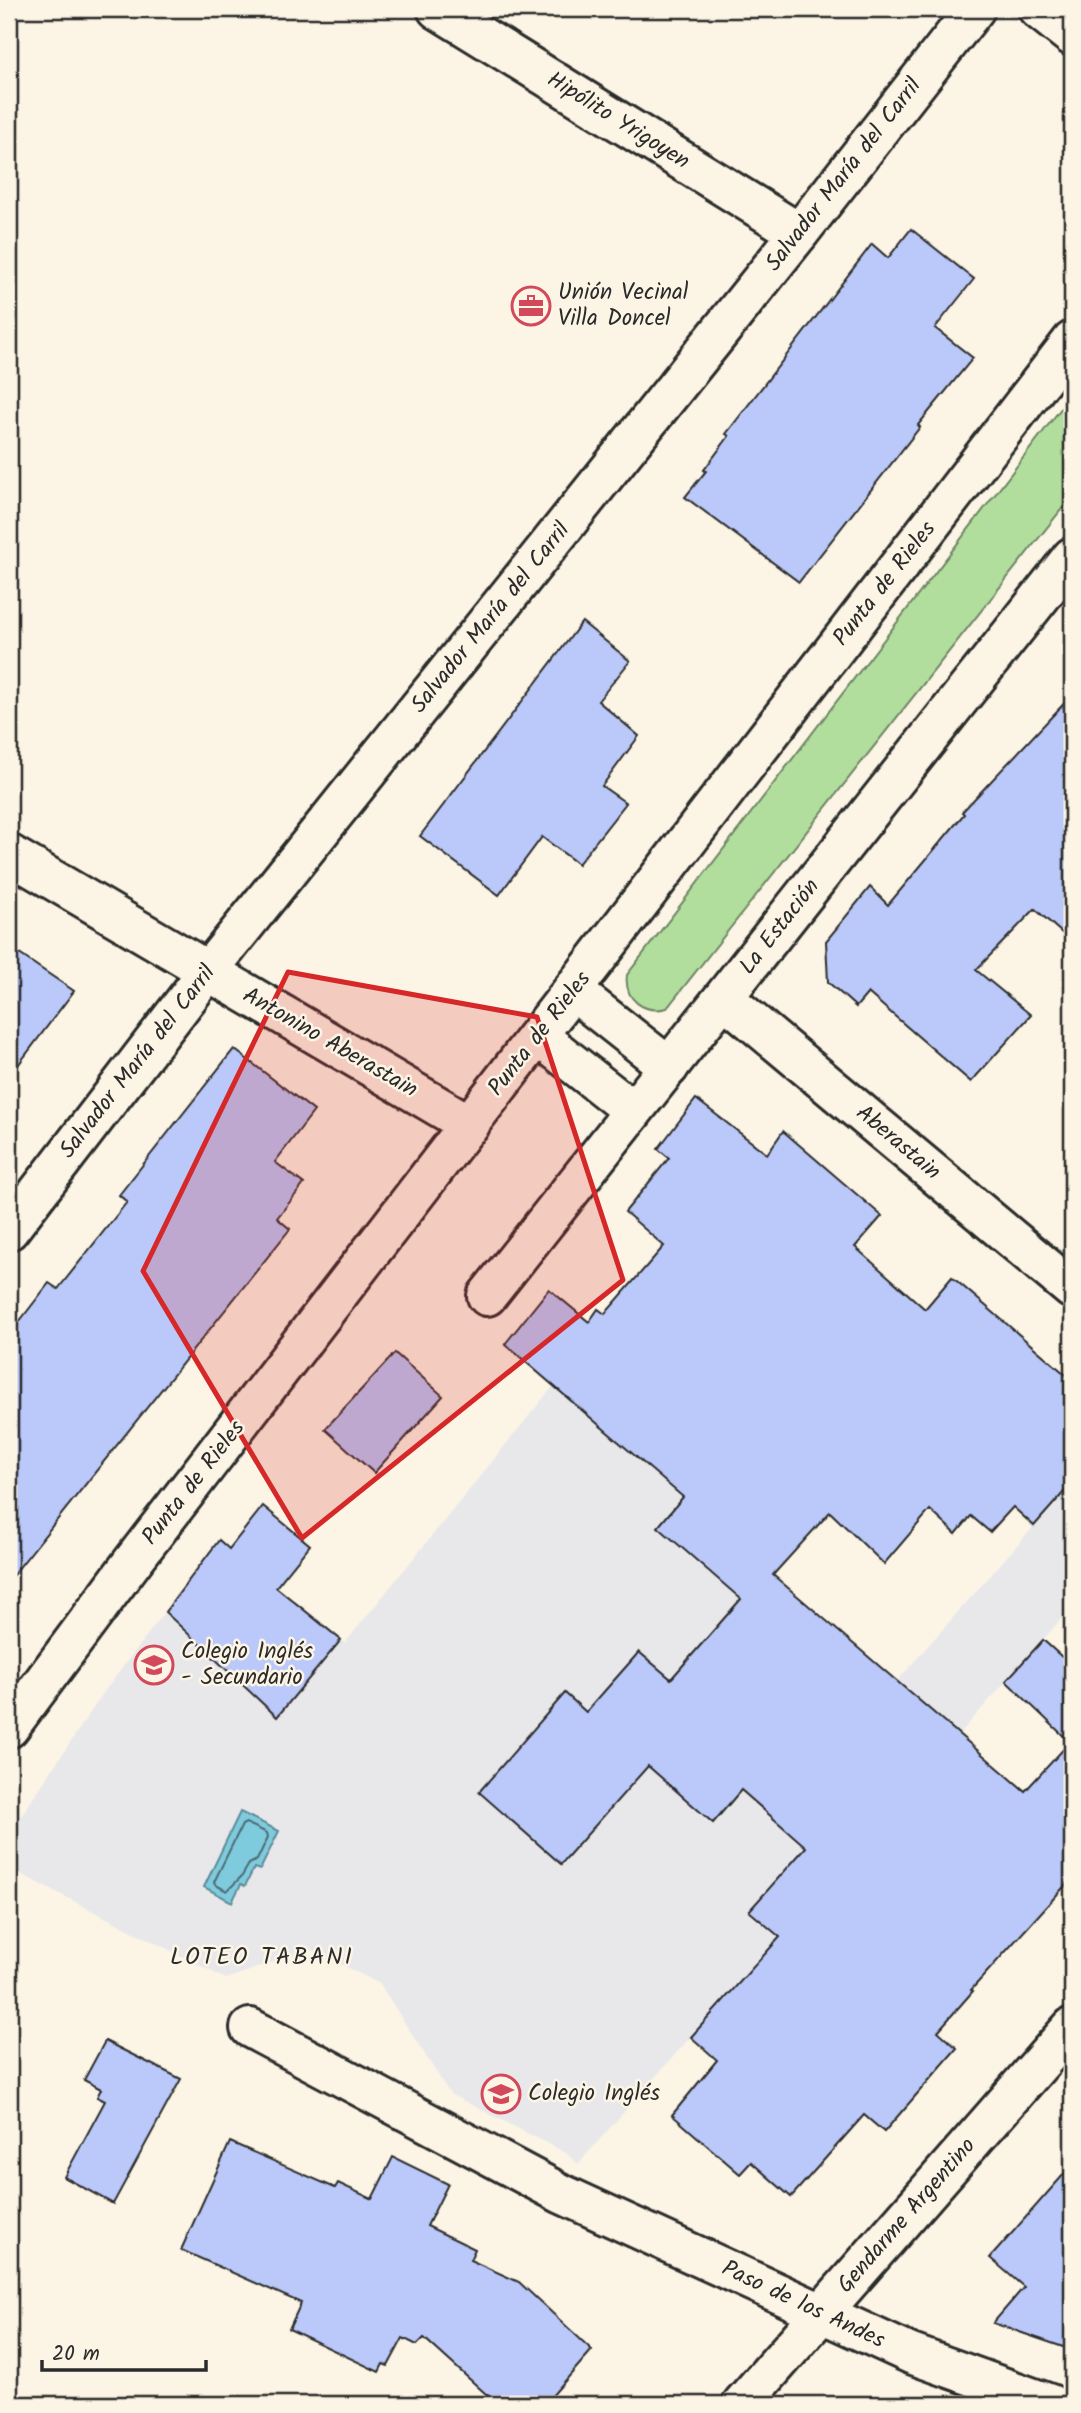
<svg xmlns="http://www.w3.org/2000/svg" width="1081" height="2413" font-family="Kalam,sans-serif">
  <style>
    .built { fill: #e8e8eb }
    .green { fill: #b1de9d; stroke: #6e8464; stroke-width: 2 }
    .water { fill: #7fcbde; stroke: #5d8b96; stroke-width: 2 }
    .lines { fill: none; stroke-linecap: round; stroke-linejoin: round }
    .shore { stroke: #4d6b73; stroke-width: 2 }
    .building { fill: #bac9f9; stroke: #2b2b2b; stroke-width: 2 }
    .minor-casing { stroke: #2b2b2b; stroke-width: 44 }
    .tertiary-casing { stroke: #2b2b2b; stroke-width: 44 }
    .minor { stroke: #fcf5e5; stroke-width: 38 }
    .tertiary { stroke: #fcf5e5; stroke-width: 38 }
    .marked { fill: #d62828; fill-opacity: 0.2; stroke: #d62828; stroke-width: 5; stroke-linejoin: round }
    .labels { text-anchor: middle; dominant-baseline: central; stroke-width: 5; stroke-linejoin: round; paint-order: stroke }
    .street-label { font-size: 23px; fill: #2b2b2b; stroke: #fcf5e5 }
    .poi-label { font-size: 23px; fill: #2b2b2b; stroke: #fcf5e5; text-anchor: start }
    .neighbourhood-label { font-size: 24px; letter-spacing: 2px; fill: #2b2b2b; stroke: #fcf5e5 }
  </style>
  <rect width="100%" height="100%" fill="#fcf5e5"/>
  <filter id="ink" filterUnits="userSpaceOnUse"><feTurbulence type="fractalNoise" baseFrequency=".0143" numOctaves="2"/><feDisplacementMap in="SourceGraphic" scale="14" xChannelSelector="R" yChannelSelector="G"/><feConvolveMatrix kernelMatrix="1 2 1 2 8 2 1 2 1" color-interpolation-filters="sRGB"/></filter>
  <g filter="url(#ink)">
    <polygon class="built" points="554,1385 897,1681 1072,1483 1072,1607 578,2164 566,2153 450,2094 380,1984 310,1949 226,1979 9,1868 9,1834 104,1692 219,1540 345,1643"/>
    <path class="green" d="M 1072,394 L 1072,496 L 667,1008 C 644,1014 624,1000 627,975 Z"/>
    <polygon class="water" points="240,1812 279,1831 260,1870 254,1868 245,1886 241,1884 232,1902 204,1887"/>
    <g class="lines">
      <polygon class="shore" points="246,1823 267,1833 268,1837 257,1860 249,1864 242,1876 227,1891 216,1885 214,1882 242,1825"/>
    </g>
    <g class="building">
      <polygon points="911,229 974,279 935,328 973,358 918,425 920,427 799,582 685,497 706,471 704,470 729,436 726,434 872,244 888,258"/>
      <polygon points="582,622 630,661 598,701 639,736 602,786 626,803 578,864 542,837 499,895 420,836"/>
      <polygon points="1072,695 1072,942 1035,909 976,970 1031,1015 971,1082 868,993 856,1007 828,982 826,941 870,887 888,905 964,814 962,812"/>
      <polygon points="9,947 74,991 9,1077"/>
      <polygon points="234,1049 314,1111 275,1162 304,1184 277,1218 290,1229 9,1580 9,1335 49,1283 58,1289 127,1202 119,1195"/>
      <polygon points="696,1099 767,1154 783,1131 882,1216 855,1247 925,1309 952,1277 1072,1380 1072,1483 1034,1526 1013,1507 990,1532 971,1516 956,1534 930,1510 884,1564 830,1512 773,1575 1025,1791 1070,1742 1006,1681 1043,1640 1072,1666 1072,1878 971,1990 973,1991 938,2031 957,2048 884,2132 864,2115 791,2197 751,2162 740,2174 672,2115 717,2060 691,2037 780,1937 749,1911 806,1847 741,1790 713,1823 648,1766 561,1864 479,1792 565,1693 586,1712 639,1652 671,1679 741,1599 658,1527 683,1497 505,1344 549,1289 589,1322 598,1309 605,1314 664,1246 625,1212 669,1158 658,1149"/>
      <polygon points="395,1353 443,1396 374,1473 325,1429"/>
      <polygon points="263,1506 310,1545 276,1587 341,1640 277,1717 165,1612 219,1540 229,1549"/>
      <polygon points="105,2041 181,2079 113,2204 64,2177 105,2101 97,2097 101,2089 84,2080"/>
      <polygon points="230,2142 335,2188 338,2183 372,2199 393,2157 448,2184 427,2226 475,2249 470,2260 519,2282 592,2350 545,2404 497,2404 424,2338 417,2345 403,2338 388,2366 383,2364 379,2372 289,2329 301,2303 181,2250"/>
      <polygon points="1072,2165 1072,2350 993,2323 1024,2287 990,2258"/>
    </g>
    <g class="lines">
      <defs>
        <g id="minor">
          <polyline points="437,9 799,233"/>
          <polyline points="9,854 470,1125"/>
          <polyline points="573,991 669,1067"/>
          <polyline points="724,998 1072,1289"/>
          <polyline points="538,1036 633,1111"/>
          <polyline points="9,1230 208,971 799,233 975,9"/>
          <polyline points="487,1296 1072,557"/>
          <polyline points="250,2028 562,2194 911,2354 1050,2404"/>
          <polyline points="742,2404 1072,2027"/>
        </g>
        <g id="tertiary">
          <polyline points="1038,9 1072,36"/>
          <polyline points="9,1728 133,1561 1072,341"/>
        </g>
      </defs>
      <use href="#minor" class="minor-casing"/>
      <use href="#tertiary" class="tertiary-casing"/>
      <use href="#minor" class="minor"/>
      <use href="#tertiary" class="tertiary"/>
    </g>
  </g>
  <path class="marked" d="M 288,972 L 537,1017 L 623,1280 L 302,1538 L 143,1271 Z"/>
  <defs>
    <symbol id="office-ring" viewBox="-11 -11 22 22"><circle r="9.5" fill="#fcf5e5" stroke="#d1495b" stroke-width="1.5"/><path d="M-6-3h4V-5.5h4V-3h4V5H-6ZM-1-4.5V-3h2v-1.5ZM-6 0V1H6V0Z" fill="#d1495b"/></symbol>
    <symbol id="school-ring" viewBox="-11 -11 22 22"><circle r="9.5" fill="#fcf5e5" stroke="#d1495b" stroke-width="1.5"/><path d="M0-5L7-2L0 1L-7-2ZM-4 1L0 2.5L4 1V4Q0 6-4 4Z" fill="#d1495b"/></symbol>
  </defs>
  <g fill-rule="evenodd">
    <use href="#office-ring" x="509" y="284" width="44" height="44"/>
    <use href="#school-ring" x="132" y="1643" width="44" height="44"/>
    <use href="#school-ring" x="479" y="2072" width="44" height="44"/>
  </g>
  <g class="labels">
    <g class="street-label">
      <text transform="translate(618 121) rotate(32)">Hipólito Yrigoyen</text>
      <text transform="translate(844 175) rotate(-52)">Salvador María del Carril</text>
      <text transform="translate(885 584) rotate(-52)">Punta de Rieles</text>
      <text transform="translate(491 618) rotate(-51)">Salvador María del Carril</text>
      <text transform="translate(780 927) rotate(-52)">La Estación</text>
      <text transform="translate(540 1034) rotate(-52)">Punta de Rieles</text>
      <text transform="translate(330 1043) rotate(30)">Antonino Aberastain</text>
      <text transform="translate(138 1062) rotate(-52)">Salvador María del Carril</text>
      <text transform="translate(898 1143) rotate(40)">Aberastain</text>
      <text transform="translate(194 1483) rotate(-52)">Punta de Rieles</text>
      <text transform="translate(907 2216) rotate(-49)">Gendarme Argentino</text>
      <text transform="translate(803 2305) rotate(25)">Paso de los Andes</text>
    </g>
    <g class="poi-label">
      <text x="558" y="293">Unión Vecinal<tspan x="558" dy="26">Villa Doncel</tspan></text>
      <text x="181" y="1652">Colegio Inglés<tspan x="181" dy="26">- Secundario</tspan></text>
      <text x="528" y="2094">Colegio Inglés</text>
    </g>
    <g class="neighbourhood-label">
      <text x="262" y="1957">LOTEO TABANI</text>
    </g>
  </g>
  <rect width="1081" height="2413" fill="none" stroke="#fcf5e5" stroke-width="35"/>
  <rect x="18" y="18" width="1046" height="2378" fill="none" stroke="#2b2b2b" stroke-width="2.5" filter="url(#ink)"/>
  <path d="M42 2360v10h164v-10" fill="none" stroke="#2b2b2b" stroke-width="3.5"/>
  <text x="52" y="2360" font-size="21" fill="#2b2b2b" stroke="#fcf5e5" stroke-width="5" paint-order="stroke">20 m</text>
</svg>
